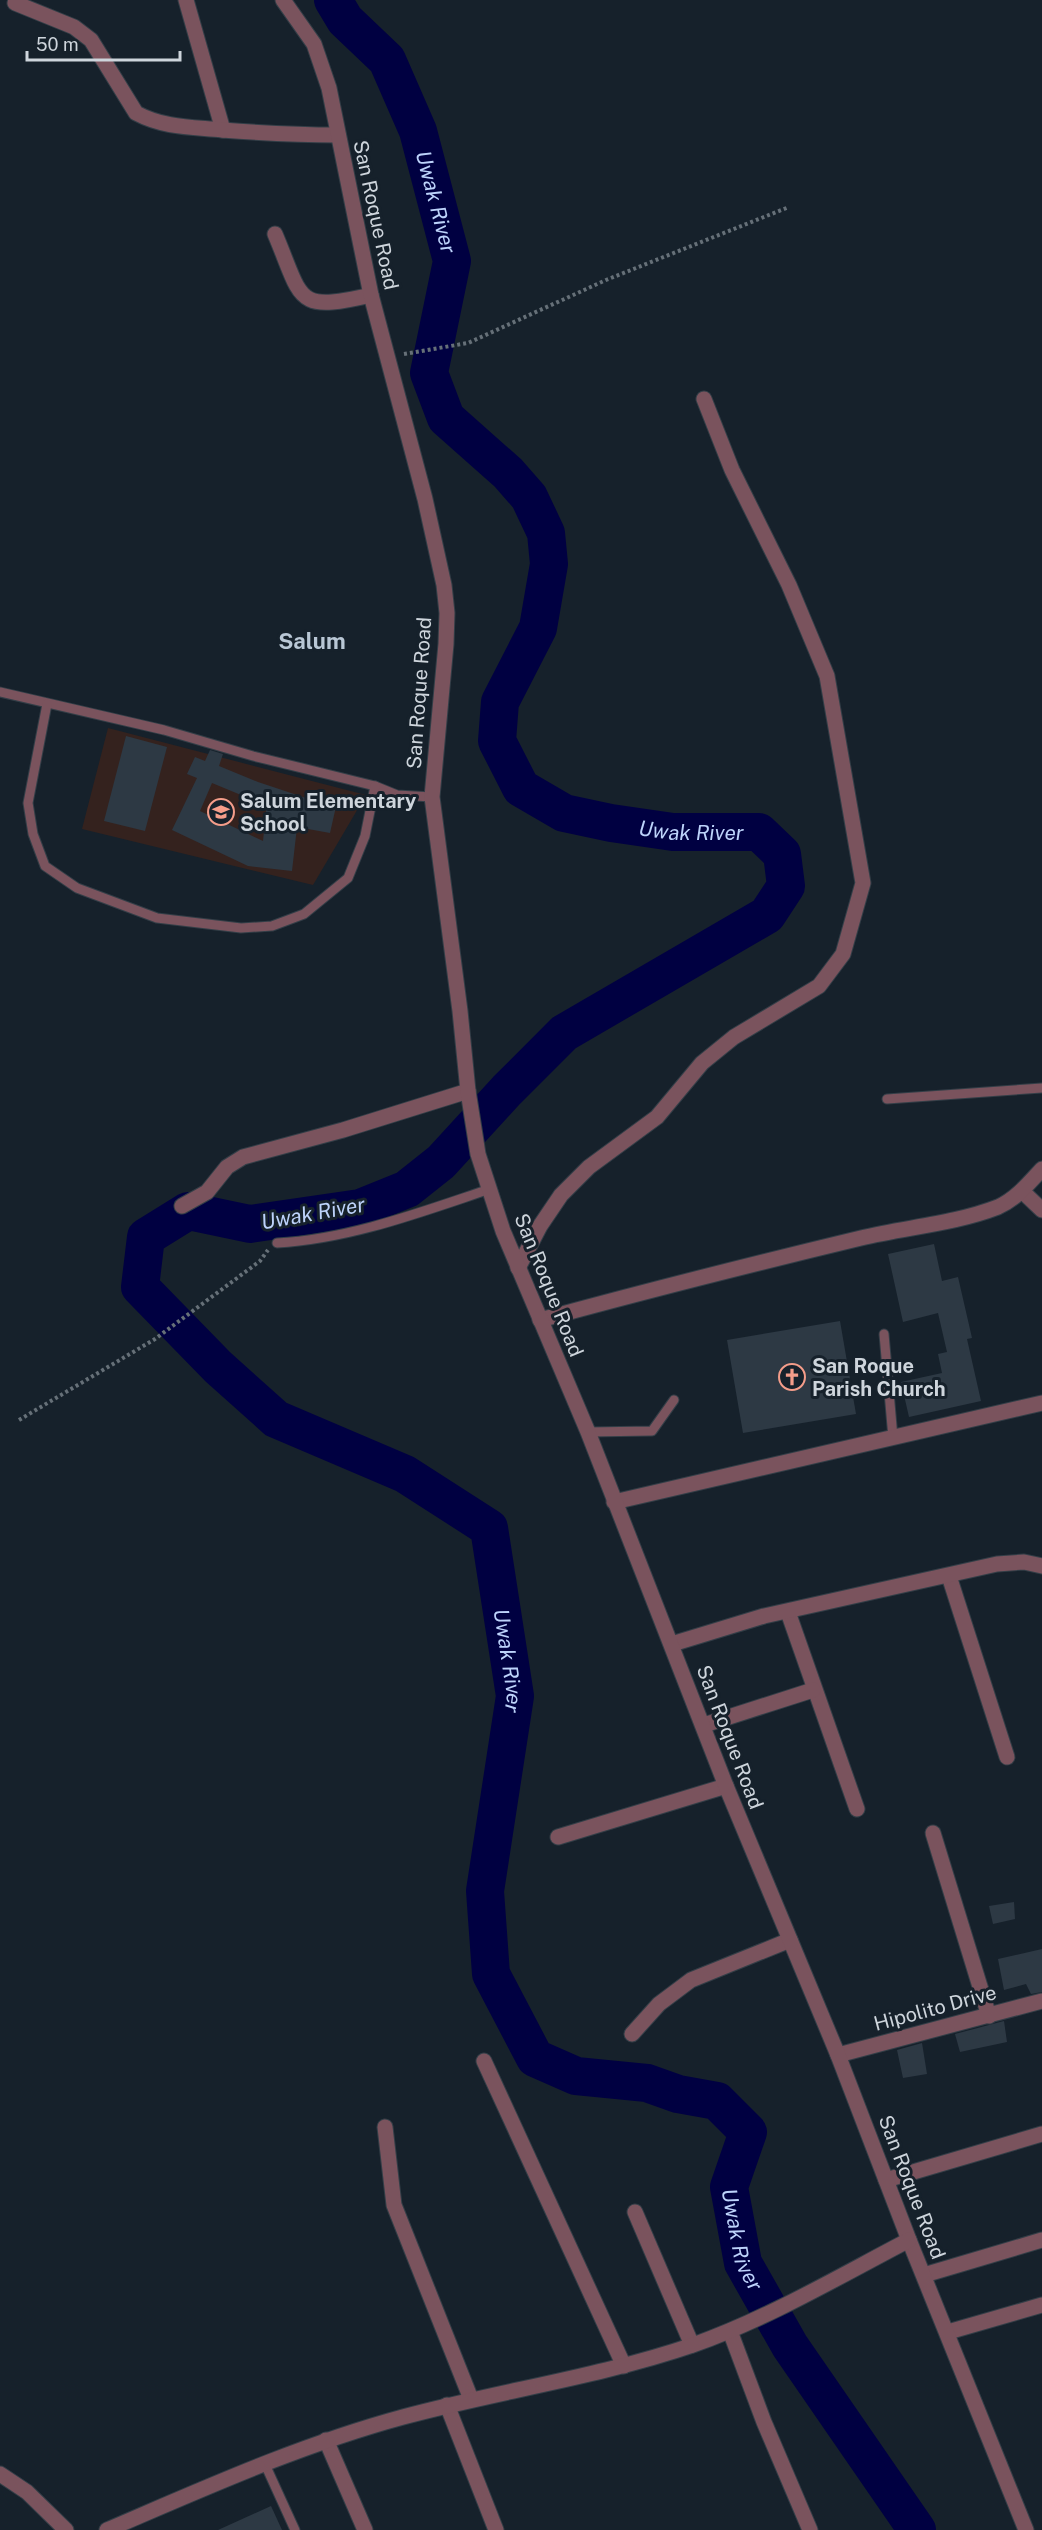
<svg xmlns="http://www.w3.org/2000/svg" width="1042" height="2530" font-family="'Public Sans',sans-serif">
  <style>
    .education { fill: #34221e }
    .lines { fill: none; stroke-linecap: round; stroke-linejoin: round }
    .river { stroke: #000041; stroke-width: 38 }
    .building { fill: #2d3944; fill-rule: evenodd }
    .service-casing { stroke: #333e47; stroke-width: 11 }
    .minor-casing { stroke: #333e47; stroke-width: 17 }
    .tertiary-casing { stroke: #333e47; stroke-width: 17 }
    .path { stroke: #667078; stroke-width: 4; stroke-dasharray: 3 3; stroke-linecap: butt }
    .service { stroke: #7a535d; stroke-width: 9 }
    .minor { stroke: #7a535d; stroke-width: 15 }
    .tertiary { stroke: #7a535d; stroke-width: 15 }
    .labels { text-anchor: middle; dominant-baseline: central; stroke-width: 6; stroke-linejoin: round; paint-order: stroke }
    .street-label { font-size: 20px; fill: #ced5dc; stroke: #16212b }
    .poi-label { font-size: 20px; font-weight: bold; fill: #ced5dc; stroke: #16212b; text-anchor: start }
    .water-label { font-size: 21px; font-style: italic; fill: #bdd3fb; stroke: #16212b }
    .quarter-label { font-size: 22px; font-weight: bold; fill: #b9c7d5; stroke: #16212b }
  </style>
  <rect width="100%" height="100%" fill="#16212b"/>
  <polygon class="education" points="108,728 366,795 313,885 82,829"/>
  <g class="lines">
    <path class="river" id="s1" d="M 333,0 L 345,20 L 387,60 L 418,131 L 452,261 L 429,373 L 446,418 L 508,473 L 529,497 L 546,533 L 549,564 L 538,628 L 500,702 L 497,741 L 521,788 L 564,813 L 611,823 L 673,832 L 759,832 L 782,854 L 786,886 L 767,915 L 564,1033 L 507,1090 L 441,1162 L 407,1189 L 360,1208 L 250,1224 L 188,1211 L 146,1237 L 140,1287 L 218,1367 L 276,1419 L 405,1474 L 489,1528 L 515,1696 L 485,1891 L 491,1974 L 535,2058 L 576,2076 L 647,2083 L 678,2094 L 717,2101 L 748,2132 L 729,2187 L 743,2263 L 790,2346 L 917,2530"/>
  </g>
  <g class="building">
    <polygon points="126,736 167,747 145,831 104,821"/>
    <path d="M 210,750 L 223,754 L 219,766 L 258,782 L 306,798 L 307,796 L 337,802 L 330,833 L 297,827 L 292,871 L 248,866 L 172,830 L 197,778 L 187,774 L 195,757 L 205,761 ZM 212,783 L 241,795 L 267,802 L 263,841 L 200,811 Z"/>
    <polygon points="934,1244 942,1281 958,1277 972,1338 967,1339 981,1401 909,1417 901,1382 942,1373 938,1354 947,1352 938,1313 903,1322 888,1254"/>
    <polygon points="840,1321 856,1414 743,1433 727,1340"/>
    <polygon points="1014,1902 1015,1919 993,1924 989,1906"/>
    <polygon points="1042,1949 1042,1992 1031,1994 1026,1984 1004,1990 998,1959"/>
    <polygon points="1004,2021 1007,2042 960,2052 955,2034"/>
    <polygon points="922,2043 927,2074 903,2078 897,2050"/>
    <polygon points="271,2506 282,2530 218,2530"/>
  </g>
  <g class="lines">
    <defs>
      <g id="service">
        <polyline points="0,692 164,730 253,756 375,786 397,795 432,797"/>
        <polyline points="47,704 28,803 33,834 45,866 77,888 157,918 241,928 272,926 304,914 348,878 365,836 375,786"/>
        <polyline points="887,1099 1042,1088"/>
        <path d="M 277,1243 C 350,1239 421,1212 490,1189"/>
        <polyline points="884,1334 893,1438"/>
        <polyline points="588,1432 652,1431 674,1400"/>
        <polyline points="264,2462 295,2530"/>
      </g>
      <g id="minor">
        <polyline points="186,0 223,130"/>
        <path d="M 15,3 L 74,27 L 91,40 L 136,113 C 164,128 192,127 222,130 C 261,133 299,135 338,135"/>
        <path d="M 275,234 C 303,300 294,313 371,295"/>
        <polyline points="1022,1191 1042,1210"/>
        <polyline points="182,1206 207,1192 227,1167 243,1157 343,1130 468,1091"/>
        <polyline points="518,1268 540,1226 561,1195 589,1167 657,1117 702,1063 734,1037 819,986 843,954 863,883 827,676 789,585 732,470 704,399"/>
        <path d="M 540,1320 C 646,1291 753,1264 861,1238 C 906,1227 954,1224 998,1207 C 1016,1199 1029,1183 1042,1169"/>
        <polyline points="614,1502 1042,1403"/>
        <polyline points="949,1576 1007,1757"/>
        <polyline points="788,1612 857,1809"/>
        <polyline points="672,1644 764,1616 997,1564 1024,1562 1042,1566"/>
        <polyline points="704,1725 813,1690"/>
        <polyline points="933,1833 989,2016"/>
        <polyline points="558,1837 726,1786"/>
        <polyline points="632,2034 659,2004 691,1980 790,1940"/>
        <polyline points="838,2055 1042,2001"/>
        <polyline points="484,2061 624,2366"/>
        <polyline points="385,2127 394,2205 471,2399"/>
        <polyline points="886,2180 1042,2134"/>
        <polyline points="635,2212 692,2345"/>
        <polyline points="924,2275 1042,2240"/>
        <polyline points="730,2331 764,2422 810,2530"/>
        <polyline points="948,2332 1042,2305"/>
        <polyline points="447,2405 496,2530"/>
        <polyline points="326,2440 365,2530"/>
        <polyline points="0,2474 27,2492 66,2530"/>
      </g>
      <g id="tertiary">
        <polyline points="283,0 314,44 329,88 371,295 425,499 444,585 447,613 446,644 432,797 460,1011 468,1091 478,1154 503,1231 588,1432 726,1786 838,2055 909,2240 1026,2530"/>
        <path d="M 107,2530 C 205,2488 300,2445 403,2417 C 499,2391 599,2377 693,2345 C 769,2318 838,2277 909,2240"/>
      </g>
    </defs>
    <use href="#service" class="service-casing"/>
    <use href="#minor" class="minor-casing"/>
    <use href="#tertiary" class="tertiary-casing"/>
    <g class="path">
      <polyline points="404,354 468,343 606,280 789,207"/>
      <polyline points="19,1420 155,1339 260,1261 268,1250"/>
    </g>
    <use href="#service" class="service"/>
    <use href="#minor" class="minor"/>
    <use href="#tertiary" class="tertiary"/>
  </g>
  <defs>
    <symbol id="school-ring" viewBox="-11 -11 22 22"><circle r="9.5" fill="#16212b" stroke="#f49d8a" stroke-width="1.5"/><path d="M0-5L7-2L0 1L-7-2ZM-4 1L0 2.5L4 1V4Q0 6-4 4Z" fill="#f49d8a"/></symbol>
    <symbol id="church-ring" viewBox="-11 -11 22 22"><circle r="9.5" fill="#16212b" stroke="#f49d8a" stroke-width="1.5"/><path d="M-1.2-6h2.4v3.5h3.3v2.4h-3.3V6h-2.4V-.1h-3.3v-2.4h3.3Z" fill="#f49d8a"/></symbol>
  </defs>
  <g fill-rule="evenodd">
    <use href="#school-ring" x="206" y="797" width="30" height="30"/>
    <use href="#church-ring" x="777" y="1362" width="30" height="30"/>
  </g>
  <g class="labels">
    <g class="street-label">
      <text transform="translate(376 215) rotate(78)">San Roque Road</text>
      <text transform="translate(419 693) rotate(-86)">San Roque Road</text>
      <text transform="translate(549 1285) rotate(68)">San Roque Road</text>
      <text transform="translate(730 1737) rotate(69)">San Roque Road</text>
      <text transform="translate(935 2008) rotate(-15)">Hipolito Drive</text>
      <text transform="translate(912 2187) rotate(69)">San Roque Road</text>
    </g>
    <g class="poi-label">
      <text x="240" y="801">Salum Elementary<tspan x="240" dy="23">School</tspan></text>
      <text x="812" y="1366">San Roque<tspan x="812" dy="23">Parish Church</tspan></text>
    </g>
    <g class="water-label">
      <text stroke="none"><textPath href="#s1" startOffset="232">Uwak River</textPath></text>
      <text stroke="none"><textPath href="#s1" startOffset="1060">Uwak River</textPath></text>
      <text transform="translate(313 1213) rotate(-10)">Uwak River</text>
      <text stroke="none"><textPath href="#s1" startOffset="2572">Uwak River</textPath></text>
      <text stroke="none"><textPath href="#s1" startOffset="3328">Uwak River</textPath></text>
    </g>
    <g class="quarter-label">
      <text x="312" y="641">Salum</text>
    </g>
  </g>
  <path d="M27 51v9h153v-9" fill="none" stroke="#ced5dc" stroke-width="3"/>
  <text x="36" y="51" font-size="18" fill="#ced5dc" stroke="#16212b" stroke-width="4.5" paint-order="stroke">50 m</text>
</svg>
